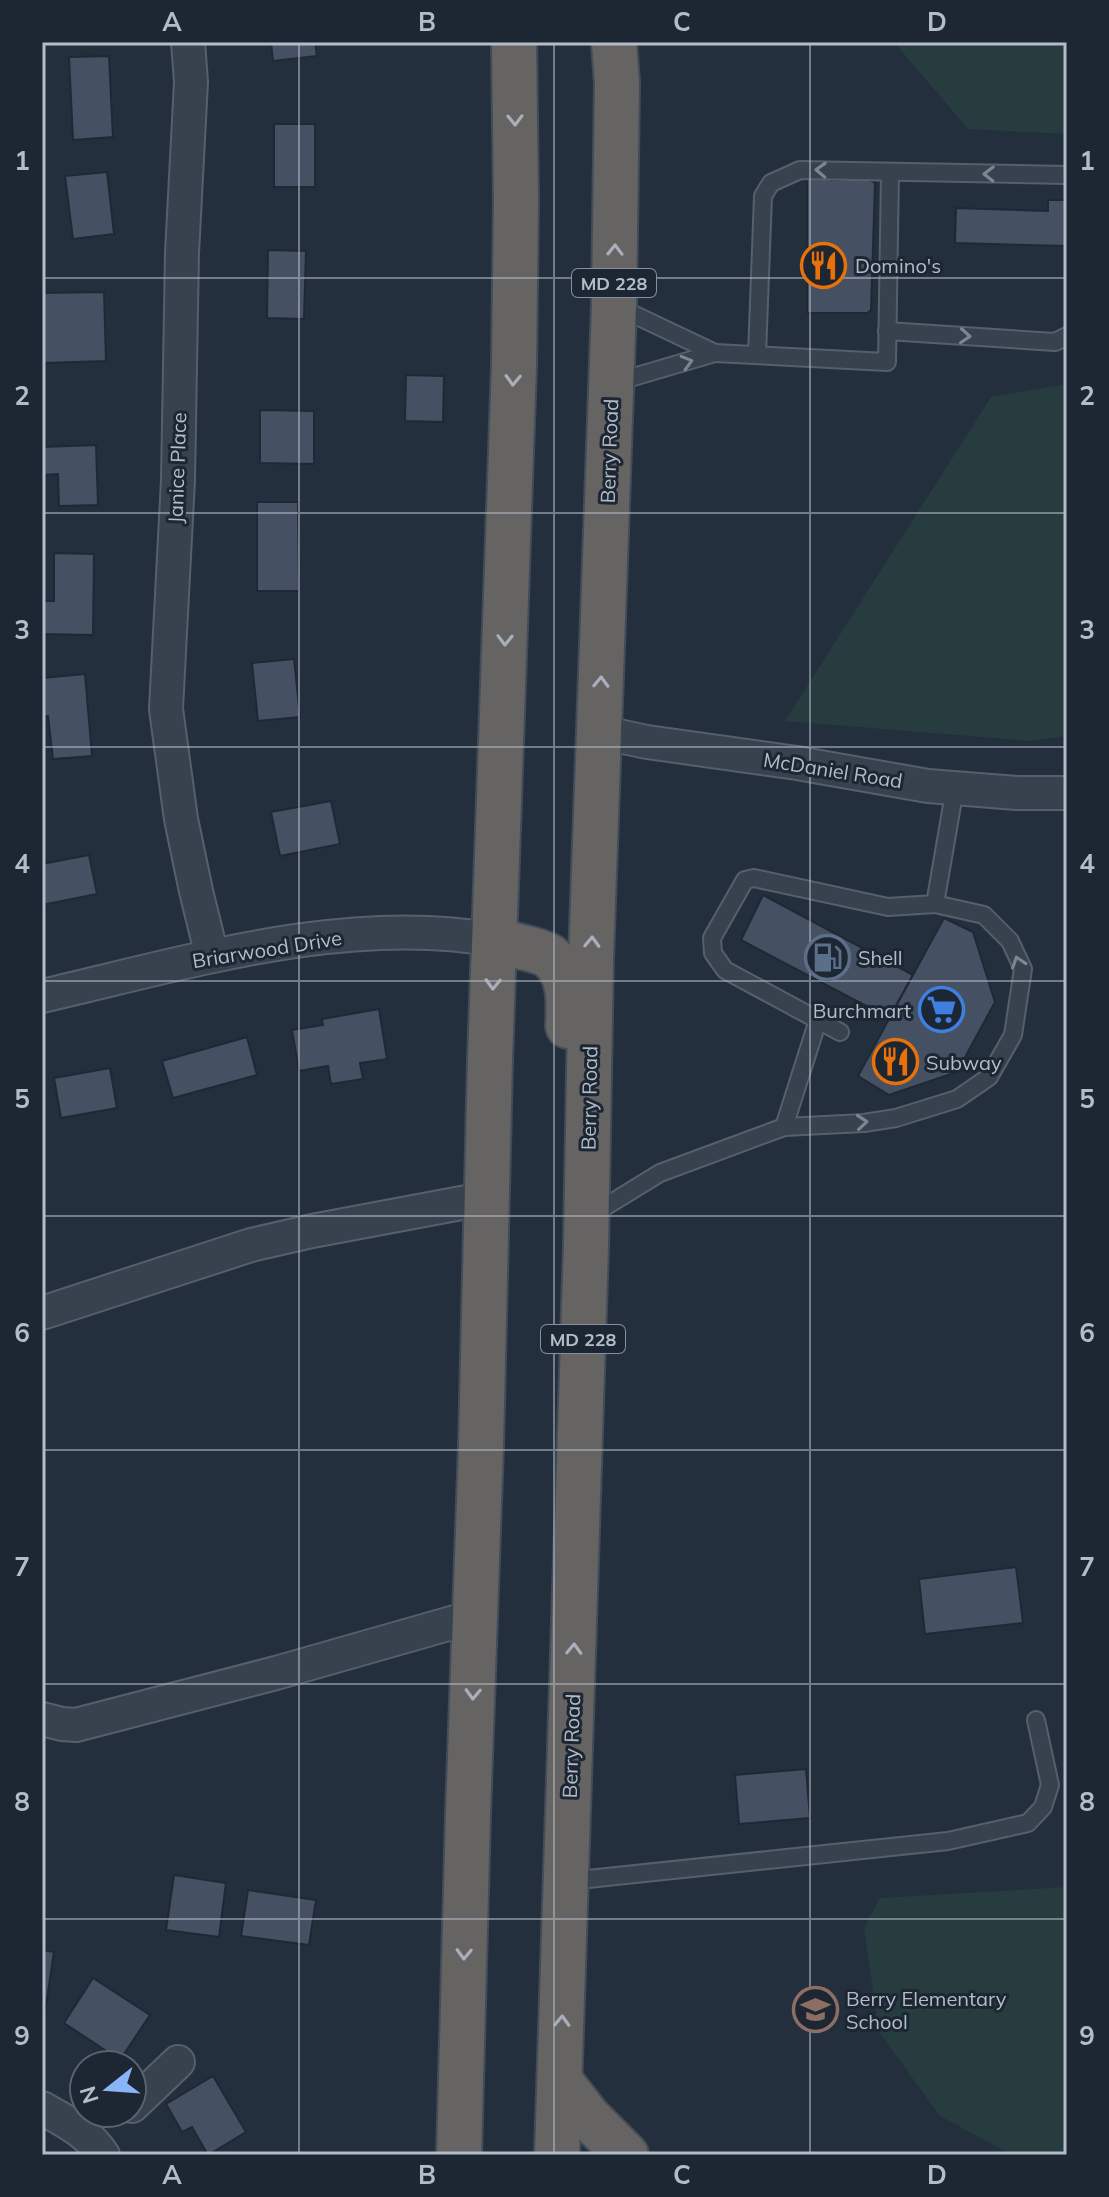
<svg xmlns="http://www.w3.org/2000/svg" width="1109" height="2197" font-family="Mulish,sans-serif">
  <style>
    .green { fill: #263c3f }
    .building { fill: #455162; stroke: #1f2835; stroke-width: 2 }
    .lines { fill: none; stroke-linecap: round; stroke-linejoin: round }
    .service-casing { stroke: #565f6c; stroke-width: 20 }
    .minor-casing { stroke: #565f6c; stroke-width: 36 }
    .trunk-casing { stroke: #434c59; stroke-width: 48 }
    .service { stroke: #38414e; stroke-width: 16 }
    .minor { stroke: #38414e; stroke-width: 32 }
    .trunk { stroke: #656462; stroke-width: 44 }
    .oneway { stroke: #a8afba }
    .oneway2 { stroke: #7c8592 }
    .grid { fill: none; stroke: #b4bcc9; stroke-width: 2; stroke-opacity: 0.55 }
    .labels { text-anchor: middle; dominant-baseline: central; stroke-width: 6; stroke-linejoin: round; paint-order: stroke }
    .shield { fill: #1d2633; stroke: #878f9c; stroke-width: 2 }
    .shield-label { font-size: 18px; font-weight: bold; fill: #b4bcc9 }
    .poi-label { font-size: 20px; fill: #b4bcc9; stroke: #1d2633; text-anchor: start }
    .street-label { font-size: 20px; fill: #b4bcc9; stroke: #1d2633 }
    .neatline { fill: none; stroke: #b4bcc9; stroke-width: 3 }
    .grid-label { font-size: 26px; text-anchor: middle; font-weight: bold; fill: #b4bcc9 }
  </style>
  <rect width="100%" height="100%" fill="#242f3e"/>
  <g class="green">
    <polygon points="894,42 1067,42 1067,134 968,129"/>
    <polygon points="1067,384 1067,736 1029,741 785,721 991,397"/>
    <polygon points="1067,1887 1067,2155 1012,2155 940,2116 879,2032 864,1928 880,1898"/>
  </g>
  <g class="building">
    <polygon points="271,42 315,42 317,56 273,61"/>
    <polygon points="109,56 113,137 73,140 69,57"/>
    <rect x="274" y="124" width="41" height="63"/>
    <polygon points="107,172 114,234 73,239 65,176"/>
    <polygon points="807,174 832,174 831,180 868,179 875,183 871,310 867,313 807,313"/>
    <polygon points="1048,200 1067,200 1067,246 955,243 956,208 1048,211"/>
    <polygon points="268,250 306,251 304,319 267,318"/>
    <polygon points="104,292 106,361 42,363 42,293"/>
    <polygon points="406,375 444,376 443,422 405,421"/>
    <polygon points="260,410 314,411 314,464 260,463"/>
    <polygon points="96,445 98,505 59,506 58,474 42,475 42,447"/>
    <polygon points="257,502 298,502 299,591 257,591"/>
    <polygon points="54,553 94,554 93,635 42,634 42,601 54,601"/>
    <polygon points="294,659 300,717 258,721 252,663"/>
    <polygon points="85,674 92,756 53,759 48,716 42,716 42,678"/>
    <polygon points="331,801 340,844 280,856 271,812"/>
    <polygon points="89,855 97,894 42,905 42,864"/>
    <polygon points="763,895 913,975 889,1018 741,940"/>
    <polygon points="944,918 973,932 995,1002 957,1072 889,1095 858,1076"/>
    <polygon points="379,1009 387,1059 360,1063 363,1079 331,1084 328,1066 299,1071 292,1030 323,1025 322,1019"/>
    <polygon points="247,1037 257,1075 173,1098 162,1061"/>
    <polygon points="110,1068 117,1108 61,1118 54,1078"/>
    <polygon points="1016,1567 1023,1623 925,1634 919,1579"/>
    <polygon points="806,1769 810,1818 739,1824 735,1775"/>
    <polygon points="174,1875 226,1883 219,1937 166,1930"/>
    <polygon points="248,1890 316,1900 309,1945 241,1936"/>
    <polygon points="42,1950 54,1952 45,2012 42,2012"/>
    <polygon points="93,1978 150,2015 120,2060 64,2023"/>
    <polygon points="213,2076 246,2132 208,2155 192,2127 182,2132 166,2104"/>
  </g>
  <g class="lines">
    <defs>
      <g id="service">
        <polyline points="887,331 1055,342 1067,336"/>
        <polyline points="715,353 887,362 890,172"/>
        <polyline points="757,355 763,196 771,183 800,170 1067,175"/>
        <polyline points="613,383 715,353 616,306"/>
        <polyline points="840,1032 725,970 713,953 712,938 745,880 754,878 888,907 935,904 955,788"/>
        <polyline points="784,1127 864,1123 896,1118 957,1099 989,1077 1013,1035 1023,969 1010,941 984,915 935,904"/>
        <polyline points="590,1216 660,1173 784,1127 818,1020"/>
        <polyline points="569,1881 948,1841 1028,1823 1043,1807 1050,1785 1036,1720"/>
      </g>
      <g id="minor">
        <polyline points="188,42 191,82 182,253 178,480 166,709 181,819 196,891 212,956"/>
        <polyline points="600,732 647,742 797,763 928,786 1017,793 1067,793"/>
        <path d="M 42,996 C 186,963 347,913 495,940"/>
        <polyline points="42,1313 251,1245 312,1231 488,1198"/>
        <polyline points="42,1719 62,1724 76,1725 276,1673 476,1616"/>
        <polyline points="132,2106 178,2062"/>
        <path d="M 42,2108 C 65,2121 88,2132 103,2155"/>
      </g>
      <g id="trunk">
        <path d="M 495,940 C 507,944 540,950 549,956 C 571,973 569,1002 568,1026"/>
        <polyline points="560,2081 589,2118 626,2155"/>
        <polyline points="459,2155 468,1814 481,1445 490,1060 514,365 516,202 514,42"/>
        <polyline points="557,2155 586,1246 591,958 614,305 617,83 614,42"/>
      </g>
    </defs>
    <use href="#service" class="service-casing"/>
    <use href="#minor" class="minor-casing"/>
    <use href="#trunk" class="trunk-casing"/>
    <use href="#service" class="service"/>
    <use href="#minor" class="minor"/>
    <use href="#trunk" class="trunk"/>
  </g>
  <defs><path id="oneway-chevron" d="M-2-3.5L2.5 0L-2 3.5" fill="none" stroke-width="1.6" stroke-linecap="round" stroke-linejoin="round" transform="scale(2)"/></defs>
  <g class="oneway">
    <use href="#oneway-chevron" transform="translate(515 120) rotate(89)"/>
    <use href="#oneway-chevron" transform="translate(615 250) rotate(-89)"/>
    <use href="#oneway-chevron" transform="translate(513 380) rotate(92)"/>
    <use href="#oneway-chevron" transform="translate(505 640) rotate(91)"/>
    <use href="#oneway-chevron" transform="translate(601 682) rotate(-88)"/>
    <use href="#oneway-chevron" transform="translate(592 942) rotate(-88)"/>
    <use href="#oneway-chevron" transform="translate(493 984) rotate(92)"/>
    <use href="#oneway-chevron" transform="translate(574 1649) rotate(-88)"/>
    <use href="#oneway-chevron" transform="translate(473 1694) rotate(92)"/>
    <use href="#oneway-chevron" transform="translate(464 1954) rotate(92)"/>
    <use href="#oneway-chevron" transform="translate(562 2021) rotate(-88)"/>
  </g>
  <g class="oneway2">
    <use href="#oneway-chevron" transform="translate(821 170) rotate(-178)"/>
    <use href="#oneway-chevron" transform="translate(989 174) rotate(-179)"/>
    <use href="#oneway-chevron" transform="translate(965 336) rotate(4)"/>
    <use href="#oneway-chevron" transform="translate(687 362) rotate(-16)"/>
    <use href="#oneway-chevron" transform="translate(1018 962) rotate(-108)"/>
    <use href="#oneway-chevron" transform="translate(862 1122) rotate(-5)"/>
  </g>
  <path class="grid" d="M 299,42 L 299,2155M 554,42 L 554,2155M 810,42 L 810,2155M 42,278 L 1067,278M 42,513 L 1067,513M 42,747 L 1067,747M 42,981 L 1067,981M 42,1216 L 1067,1216M 42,1450 L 1067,1450M 42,1684 L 1067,1684M 42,1919 L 1067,1919"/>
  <defs>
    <symbol id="restaurant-ring" viewBox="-11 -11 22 22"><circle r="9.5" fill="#1d2633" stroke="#e8710a" stroke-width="1.5"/><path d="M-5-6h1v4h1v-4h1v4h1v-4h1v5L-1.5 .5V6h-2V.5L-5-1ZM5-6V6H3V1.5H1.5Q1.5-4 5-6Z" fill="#e8710a"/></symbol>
    <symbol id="fuel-ring" viewBox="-11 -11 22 22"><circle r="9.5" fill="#1d2633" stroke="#5c6f8a" stroke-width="1.5"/><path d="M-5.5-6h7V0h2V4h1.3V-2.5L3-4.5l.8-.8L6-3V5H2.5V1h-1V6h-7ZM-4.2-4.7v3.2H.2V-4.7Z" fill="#5c6f8a"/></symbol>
    <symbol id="supermarket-ring" viewBox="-11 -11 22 22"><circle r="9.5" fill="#1d2633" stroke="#3f7fe0" stroke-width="1.5"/><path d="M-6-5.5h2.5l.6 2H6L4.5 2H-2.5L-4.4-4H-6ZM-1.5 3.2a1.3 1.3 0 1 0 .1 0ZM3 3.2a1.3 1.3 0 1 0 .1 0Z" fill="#3f7fe0"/></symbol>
    <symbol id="school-ring" viewBox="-11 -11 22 22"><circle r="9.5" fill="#1d2633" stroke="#8d6e63" stroke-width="1.5"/><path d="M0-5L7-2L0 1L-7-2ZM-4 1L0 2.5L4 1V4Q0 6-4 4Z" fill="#8d6e63"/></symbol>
  </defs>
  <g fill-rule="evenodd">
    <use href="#restaurant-ring" x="798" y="240" width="51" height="51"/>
    <use href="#fuel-ring" x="802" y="932" width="51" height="51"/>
    <use href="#supermarket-ring" x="916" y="984" width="51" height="51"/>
    <use href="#restaurant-ring" x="870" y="1036" width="51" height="51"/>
    <use href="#school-ring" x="790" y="1984" width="51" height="51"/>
  </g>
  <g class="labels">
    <g class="shield">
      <rect x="572" y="269" width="84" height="28" rx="6"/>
      <rect x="541" y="1325" width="84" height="28" rx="6"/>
    </g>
    <g class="shield-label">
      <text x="614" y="283">MD 228</text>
      <text x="583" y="1339">MD 228</text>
    </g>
    <g class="poi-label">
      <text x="855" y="265">Domino's</text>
      <text x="858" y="957">Shell</text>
      <text x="911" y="1010" text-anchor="end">Burchmart</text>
      <text x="926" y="1062">Subway</text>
      <text x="846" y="1998">Berry Elementary<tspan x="846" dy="23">School</tspan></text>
    </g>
    <g class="street-label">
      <text transform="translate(609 451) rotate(-88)">Berry Road</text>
      <text transform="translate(177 468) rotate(-88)">Janice Place</text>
      <text transform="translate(833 770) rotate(9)">McDaniel Road</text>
      <text transform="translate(267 949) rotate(-9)">Briarwood Drive</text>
      <text transform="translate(589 1098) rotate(-89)">Berry Road</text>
      <text transform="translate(571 1746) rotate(-88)">Berry Road</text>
    </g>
  </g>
  <rect width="1109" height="2197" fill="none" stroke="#1d2633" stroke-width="88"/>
  <g transform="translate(108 2089) rotate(253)"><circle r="38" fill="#1d2633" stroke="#59626f" stroke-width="2"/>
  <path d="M0-6L14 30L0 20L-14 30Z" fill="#8ab4f8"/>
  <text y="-12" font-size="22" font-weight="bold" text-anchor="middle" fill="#b4bcc9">N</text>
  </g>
  <rect x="44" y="44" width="1021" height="2109" class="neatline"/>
  <g class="grid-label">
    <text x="172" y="31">A</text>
    <text x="427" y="31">B</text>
    <text x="682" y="31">C</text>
    <text x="937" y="31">D</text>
    <text x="22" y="170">1</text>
    <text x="1087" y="170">1</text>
    <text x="22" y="405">2</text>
    <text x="1087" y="405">2</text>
    <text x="22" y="639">3</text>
    <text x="1087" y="639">3</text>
    <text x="22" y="873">4</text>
    <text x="1087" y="873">4</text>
    <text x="22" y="1108">5</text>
    <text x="1087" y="1108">5</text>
    <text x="22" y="1342">6</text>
    <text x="1087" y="1342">6</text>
    <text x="22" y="1576">7</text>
    <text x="1087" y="1576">7</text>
    <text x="22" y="1811">8</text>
    <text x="1087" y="1811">8</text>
    <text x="22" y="2045">9</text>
    <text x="1087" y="2045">9</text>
    <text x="172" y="2184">A</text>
    <text x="427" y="2184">B</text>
    <text x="682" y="2184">C</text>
    <text x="937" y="2184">D</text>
  </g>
</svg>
